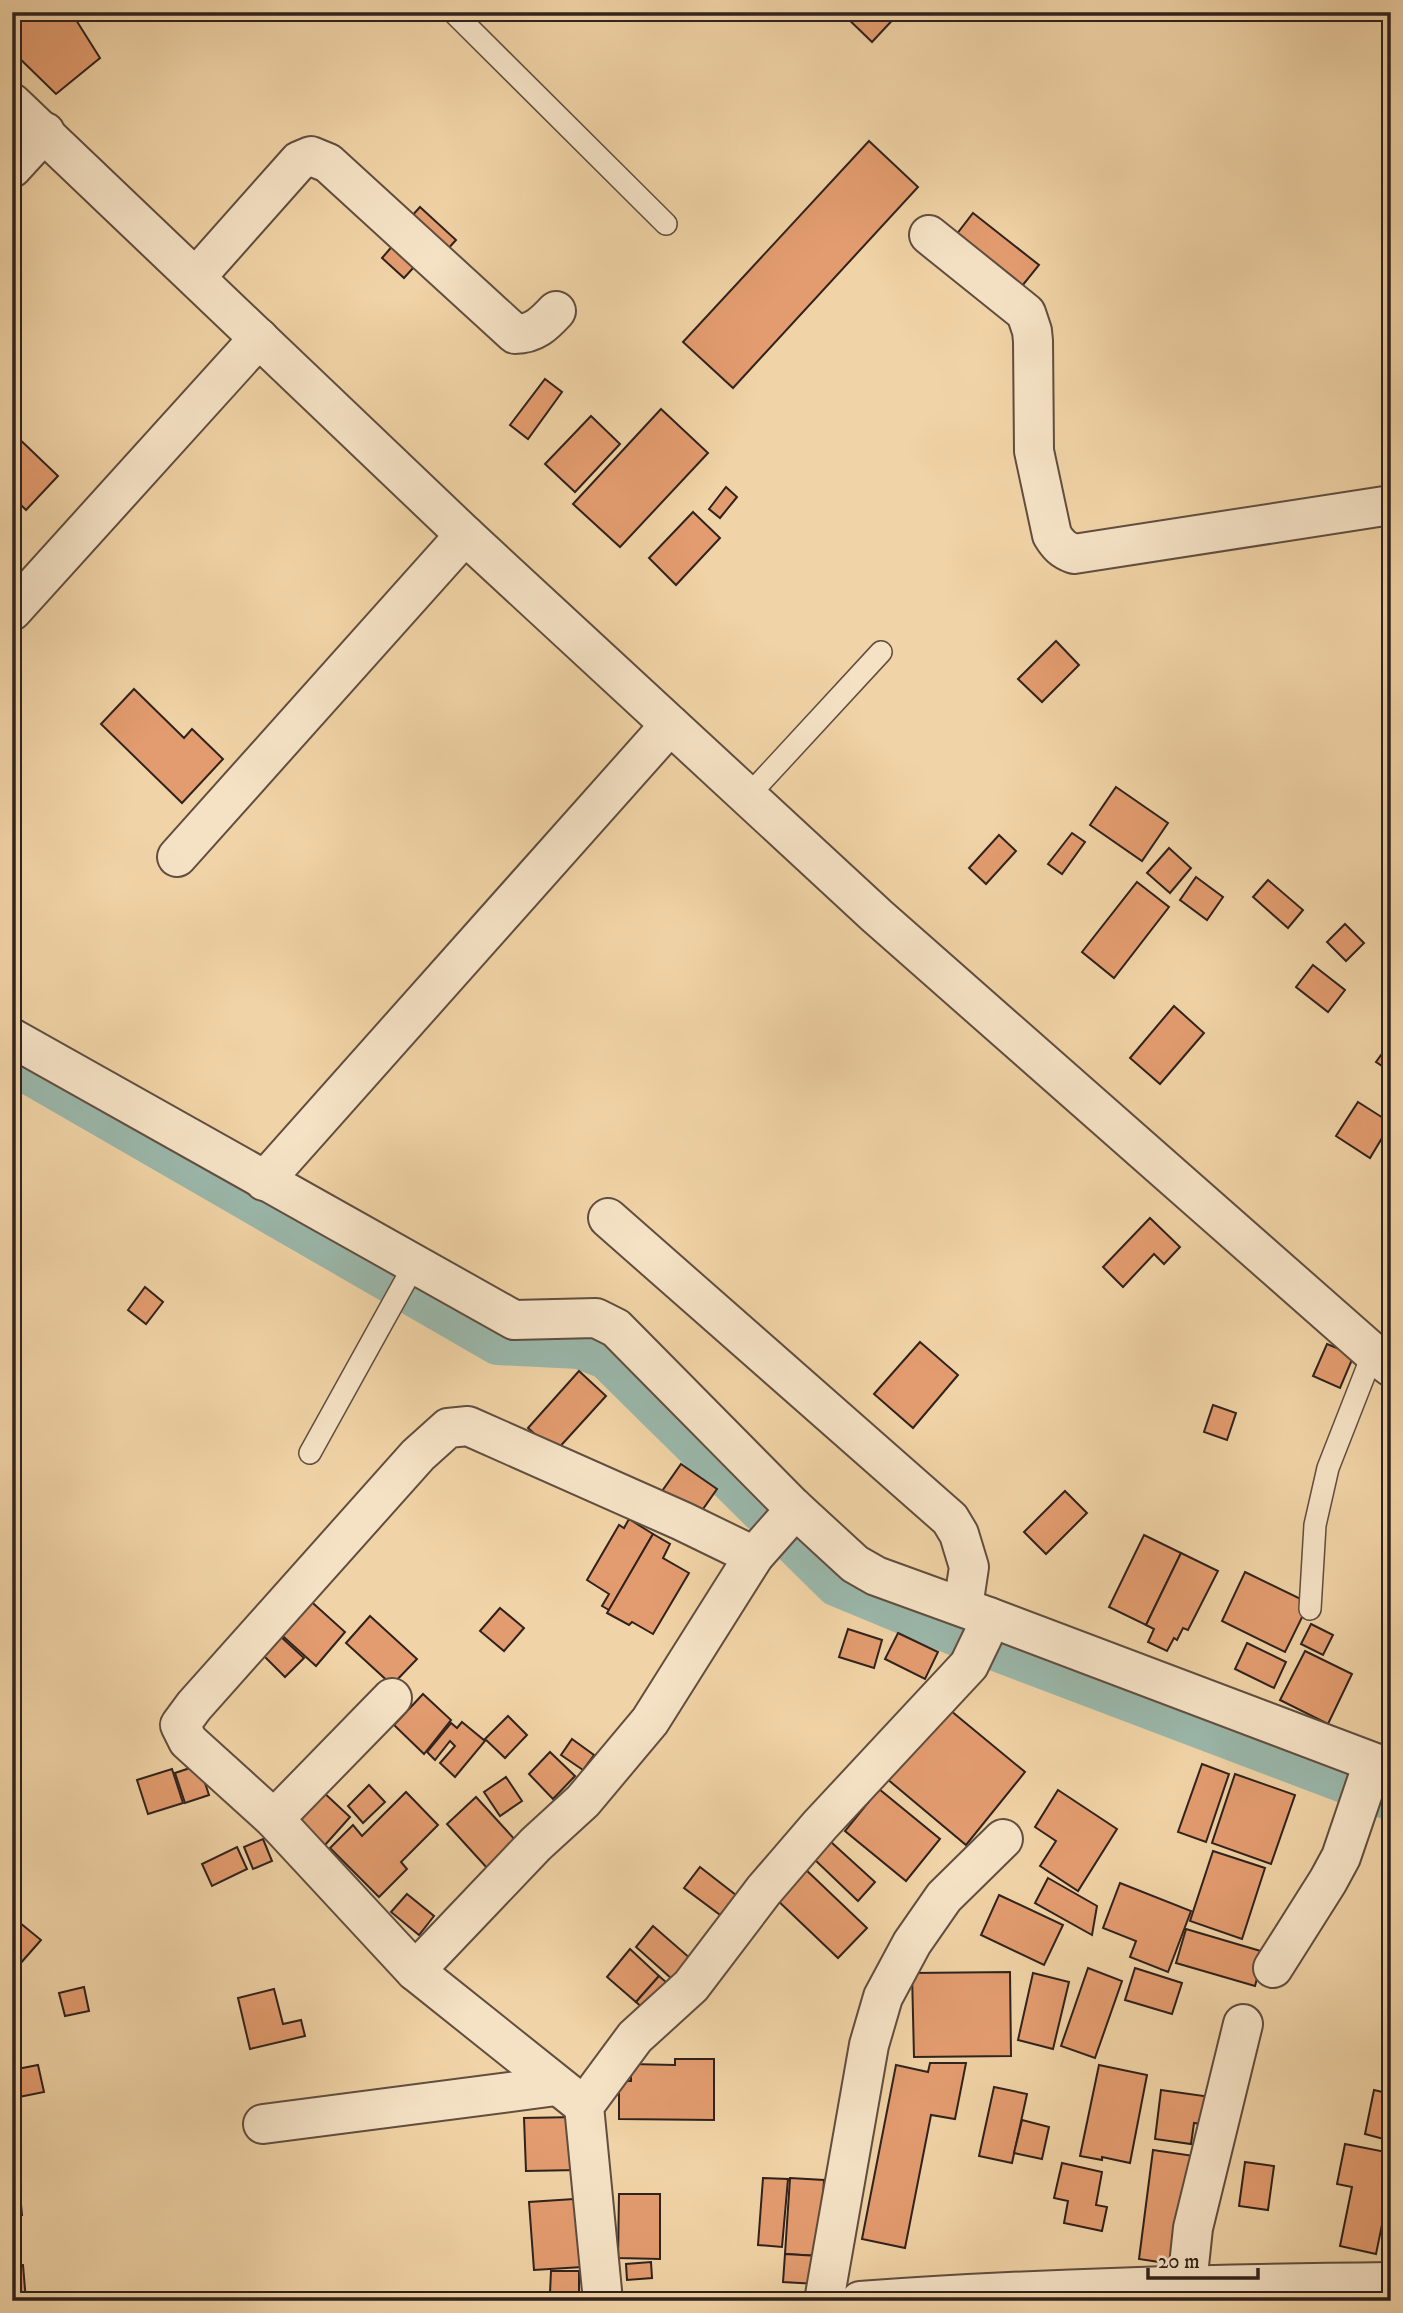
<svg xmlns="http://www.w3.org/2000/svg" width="1403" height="2313" font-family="'IM FELL DW Pica',serif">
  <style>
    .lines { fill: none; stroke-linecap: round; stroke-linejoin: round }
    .canal { stroke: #9ab7aa; stroke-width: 38 }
    .building { fill: #e39c6f; stroke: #30221d; stroke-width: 2 }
    .lane-casing { stroke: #604e3f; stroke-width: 24 }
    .street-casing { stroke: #604e3f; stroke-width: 42 }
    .lane { stroke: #f5e2c5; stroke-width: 21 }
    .street { stroke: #f5e2c5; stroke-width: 38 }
  </style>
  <rect width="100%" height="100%" fill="#f0d3a6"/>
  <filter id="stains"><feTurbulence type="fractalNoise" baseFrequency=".00286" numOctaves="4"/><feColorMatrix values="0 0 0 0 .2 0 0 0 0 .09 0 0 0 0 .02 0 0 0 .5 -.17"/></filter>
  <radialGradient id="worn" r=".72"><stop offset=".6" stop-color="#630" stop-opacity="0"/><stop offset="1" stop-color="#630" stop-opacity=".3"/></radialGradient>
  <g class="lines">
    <polyline class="canal" points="12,1066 497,1346 579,1350 605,1360 835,1587 953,1636 1391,1802"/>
  </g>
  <g class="building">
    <polygon points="12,12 71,12 100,58 56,94 12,51"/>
    <polygon points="841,12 900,12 872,42"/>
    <polygon points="869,141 918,187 733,388 683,342"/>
    <polygon points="420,207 456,240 437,261 401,228"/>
    <polygon points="973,213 1039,265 1018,291 953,239"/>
    <polygon points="401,236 423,257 404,278 382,258"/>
    <polygon points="545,379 562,392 528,439 510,425"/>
    <polygon points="661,409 708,453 620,547 573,504"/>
    <polygon points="591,416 620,444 575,492 545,464"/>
    <polygon points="12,432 58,476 26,510 12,496"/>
    <polygon points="726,487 737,497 720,518 709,509"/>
    <polygon points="693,512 720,538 676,585 649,558"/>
    <polygon points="1056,641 1079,665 1042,702 1018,679"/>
    <polygon points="134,689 184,738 192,729 223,759 182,803 101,724"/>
    <polygon points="1116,787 1168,823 1142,861 1090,825"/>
    <polygon points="1072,833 1085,842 1062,874 1048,864"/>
    <polygon points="999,835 1016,851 986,884 969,868"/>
    <polygon points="1169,848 1191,868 1170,893 1147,873"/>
    <polygon points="1196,877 1223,897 1207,920 1180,900"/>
    <polygon points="1268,880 1303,910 1288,928 1253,897"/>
    <polygon points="1137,882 1169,907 1114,978 1082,952"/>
    <polygon points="1345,924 1364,943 1346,961 1327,942"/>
    <polygon points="1313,965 1345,990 1328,1012 1296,987"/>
    <polygon points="1174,1006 1204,1033 1160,1084 1130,1058"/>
    <polygon points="1391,1041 1391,1072 1376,1062"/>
    <polygon points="1358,1102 1391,1123 1370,1158 1336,1136"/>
    <polygon points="1150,1218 1180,1247 1164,1264 1154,1254 1123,1287 1103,1267"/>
    <polygon points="145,1287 163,1302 146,1324 128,1310"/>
    <polygon points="920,1342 958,1375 913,1428 874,1394"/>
    <polygon points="1327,1344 1354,1355 1340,1388 1313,1376"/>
    <polygon points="579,1371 606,1396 555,1452 528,1428"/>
    <polygon points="1213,1405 1236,1413 1227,1440 1204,1432"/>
    <polygon points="681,1464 717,1489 696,1519 660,1494"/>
    <polygon points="1065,1491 1087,1513 1046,1554 1024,1532"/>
    <polygon points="629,1519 653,1534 609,1610 602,1606 609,1594 587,1580 619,1525 624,1528"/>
    <polygon points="653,1534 670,1544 663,1558 689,1573 653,1634 632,1622 629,1625 607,1613"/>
    <polygon points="1144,1535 1181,1553 1146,1625 1109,1607"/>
    <polygon points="1181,1553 1218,1571 1188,1630 1183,1628 1177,1640 1174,1638 1167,1651 1148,1642 1154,1629 1146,1625"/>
    <polygon points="1245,1572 1309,1603 1285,1652 1222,1621"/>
    <polygon points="305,1596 345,1632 316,1666 276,1630"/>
    <polygon points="500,1608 524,1628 504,1651 480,1631"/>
    <polygon points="370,1616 417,1659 392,1685 346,1643"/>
    <polygon points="1311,1624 1333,1635 1323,1655 1301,1644"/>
    <polygon points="848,1629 882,1640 874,1668 839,1657"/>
    <polygon points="898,1633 938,1652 925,1679 885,1659"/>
    <polygon points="280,1636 304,1658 285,1677 262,1654"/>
    <polygon points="1247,1643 1286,1662 1274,1688 1235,1669"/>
    <polygon points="1305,1651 1352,1674 1328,1724 1280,1700"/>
    <polygon points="423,1694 451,1720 424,1754 394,1725"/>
    <polygon points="939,1701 1025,1772 966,1845 880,1773"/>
    <polygon points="508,1716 527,1735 505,1758 485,1739"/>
    <polygon points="462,1722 485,1741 455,1777 440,1763 455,1746 450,1741 435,1760 427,1752 451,1723 457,1728"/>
    <polygon points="572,1739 594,1755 583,1770 561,1755"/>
    <polygon points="550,1752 575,1776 553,1799 529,1774"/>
    <polygon points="1202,1764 1229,1774 1206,1842 1178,1832"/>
    <polygon points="199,1765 209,1795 185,1803 175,1773"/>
    <polygon points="172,1769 183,1803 148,1814 137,1780"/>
    <polygon points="1235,1774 1295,1795 1271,1864 1212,1843"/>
    <polygon points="506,1777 522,1801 500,1816 484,1792"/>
    <polygon points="369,1785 385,1802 363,1823 348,1806"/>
    <polygon points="879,1789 940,1839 906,1881 845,1831"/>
    <polygon points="321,1790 350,1817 325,1845 295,1819"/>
    <polygon points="1058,1790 1117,1829 1078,1891 1040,1866 1056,1841 1035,1827"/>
    <polygon points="406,1792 438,1825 401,1862 407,1869 379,1897 330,1848 353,1825 362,1836"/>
    <polygon points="476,1797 517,1842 488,1869 447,1824"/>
    <polygon points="263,1839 272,1861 253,1869 244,1847"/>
    <polygon points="831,1842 875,1882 858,1901 815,1860"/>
    <polygon points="237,1847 247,1869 212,1886 202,1864"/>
    <polygon points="1213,1851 1265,1868 1242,1939 1190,1921"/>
    <polygon points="700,1867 750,1906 735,1926 684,1888"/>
    <polygon points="803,1867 867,1928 838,1958 774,1897"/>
    <polygon points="1048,1878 1097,1906 1092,1935 1035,1903"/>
    <polygon points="1120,1883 1191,1911 1168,1972 1130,1957 1136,1941 1103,1928"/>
    <polygon points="407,1894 434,1916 419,1935 391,1912"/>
    <polygon points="999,1895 1063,1925 1044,1965 981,1935"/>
    <polygon points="14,1918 41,1940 12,1973 12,1920"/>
    <polygon points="653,1926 699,1966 681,1987 636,1947"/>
    <polygon points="1186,1929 1264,1952 1255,1986 1176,1963"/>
    <polygon points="630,1949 659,1976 636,2002 607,1977"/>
    <polygon points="1088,1968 1122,1981 1095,2058 1061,2046"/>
    <polygon points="1135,1968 1182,1983 1172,2014 1125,2000"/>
    <polygon points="1010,1972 1011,2056 914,2057 912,1973"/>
    <polygon points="1033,1973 1069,1982 1053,2049 1018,2040"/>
    <polygon points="659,1976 674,1989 651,2016 636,2002"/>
    <polygon points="84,1987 89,2011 65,2016 59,1993"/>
    <polygon points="274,1989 283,2024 301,2020 305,2036 250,2049 238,1998"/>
    <polygon points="675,2059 714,2059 714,2120 619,2119 619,2081 631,2081 631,2064 675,2065"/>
    <polygon points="930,2063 966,2063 955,2119 931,2115 905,2248 862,2239 896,2065 928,2072"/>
    <polygon points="38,2065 44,2092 14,2098 12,2070"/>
    <polygon points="1099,2065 1147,2075 1130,2163 1102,2157 1102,2160 1080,2156"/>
    <polygon points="994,2087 1027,2094 1012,2163 979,2156"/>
    <polygon points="1161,2090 1218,2098 1214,2126 1194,2123 1191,2144 1155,2139"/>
    <polygon points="1374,2090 1391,2094 1391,2141 1365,2134"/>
    <polygon points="577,2117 578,2170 526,2171 524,2118"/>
    <polygon points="1022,2120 1049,2127 1042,2159 1014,2153"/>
    <polygon points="1345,2144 1391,2153 1391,2181 1376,2254 1340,2246 1352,2187 1337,2184"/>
    <polygon points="1153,2150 1194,2156 1179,2265 1139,2259"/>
    <polygon points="1245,2162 1274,2166 1268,2210 1239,2206"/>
    <polygon points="1062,2163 1102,2172 1096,2205 1107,2207 1102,2231 1064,2223 1068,2201 1054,2198"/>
    <polygon points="763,2178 788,2179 782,2247 758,2245"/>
    <polygon points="790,2178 824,2180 819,2256 785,2254"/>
    <polygon points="19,2182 22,2215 12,2216 12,2183"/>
    <polygon points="619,2194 660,2194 660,2259 618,2258"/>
    <polygon points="589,2198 582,2267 534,2270 529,2202"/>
    <polygon points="785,2254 819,2256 817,2284 783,2282"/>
    <polygon points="651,2262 652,2278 627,2280 626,2264"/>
    <polygon points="23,2265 26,2301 12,2301 12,2266"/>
    <polygon points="551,2271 579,2271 579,2294 550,2293"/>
  </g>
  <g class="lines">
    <defs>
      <g id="lane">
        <polyline points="453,12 666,224"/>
        <polyline points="748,796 881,652"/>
        <polyline points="310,1453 407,1278 418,1264"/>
        <polyline points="1310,1609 1315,1525 1328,1468 1373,1353"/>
      </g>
      <g id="street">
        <polyline points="12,103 465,535 877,916 1373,1353 1391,1367"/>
        <polyline points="12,168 45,132"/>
        <path d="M 929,235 L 1026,313 L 1032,331 L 1033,341 L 1034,451 L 1052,535 C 1058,545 1063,550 1074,554 L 1391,505"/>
        <path d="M 196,277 L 299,161 L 311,156 L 328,163 L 515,334 C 534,334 544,324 556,311"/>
        <polyline points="12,611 259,338"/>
        <polyline points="177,857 465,535"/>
        <polyline points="12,1038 514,1320 596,1318 616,1328 793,1507 855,1564 876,1576 989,1617 1391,1769"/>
        <polyline points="264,1181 670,725"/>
        <polyline points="608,1218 950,1519 959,1534 969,1567 963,1607"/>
        <polyline points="274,1819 392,1698"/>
        <polyline points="1273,1968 1328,1881 1341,1857 1373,1763"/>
        <polyline points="415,1971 536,1844 583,1801 650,1721 754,1556 785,1521 793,1507"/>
        <polyline points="584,2106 415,1971 274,1819 188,1741 180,1725 194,1706 418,1455 448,1428 468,1426 682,1521 754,1556"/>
        <polyline points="263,2124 556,2086"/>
        <polyline points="1187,2284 1193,2228 1243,2024"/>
        <polyline points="603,2301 584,2106 635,2037 691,1986 764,1890 820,1825 969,1665 983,1636 989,1617"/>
        <polyline points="824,2301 869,2045 883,1997 912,1943 944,1897 1003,1839"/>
        <path d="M 860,2301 C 1037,2288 1214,2284 1391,2282"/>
      </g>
    </defs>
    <use href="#lane" class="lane-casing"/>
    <use href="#street" class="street-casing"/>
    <use href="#lane" class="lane"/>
    <use href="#street" class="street"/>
  </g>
  <rect width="1403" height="2313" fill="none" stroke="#f0d3a6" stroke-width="42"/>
  <rect x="14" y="14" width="1375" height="2285" fill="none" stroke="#30221d" stroke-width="3.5"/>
  <rect x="21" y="21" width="1361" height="2271" fill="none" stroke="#30221d" stroke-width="2"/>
  <path d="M1148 2268v10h110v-10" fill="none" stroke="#30221d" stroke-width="3.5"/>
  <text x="1158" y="2268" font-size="21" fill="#30221d" stroke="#f5e2c5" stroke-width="5" paint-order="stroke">20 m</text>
  <rect width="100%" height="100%" filter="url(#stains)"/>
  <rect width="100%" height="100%" fill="url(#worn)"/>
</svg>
